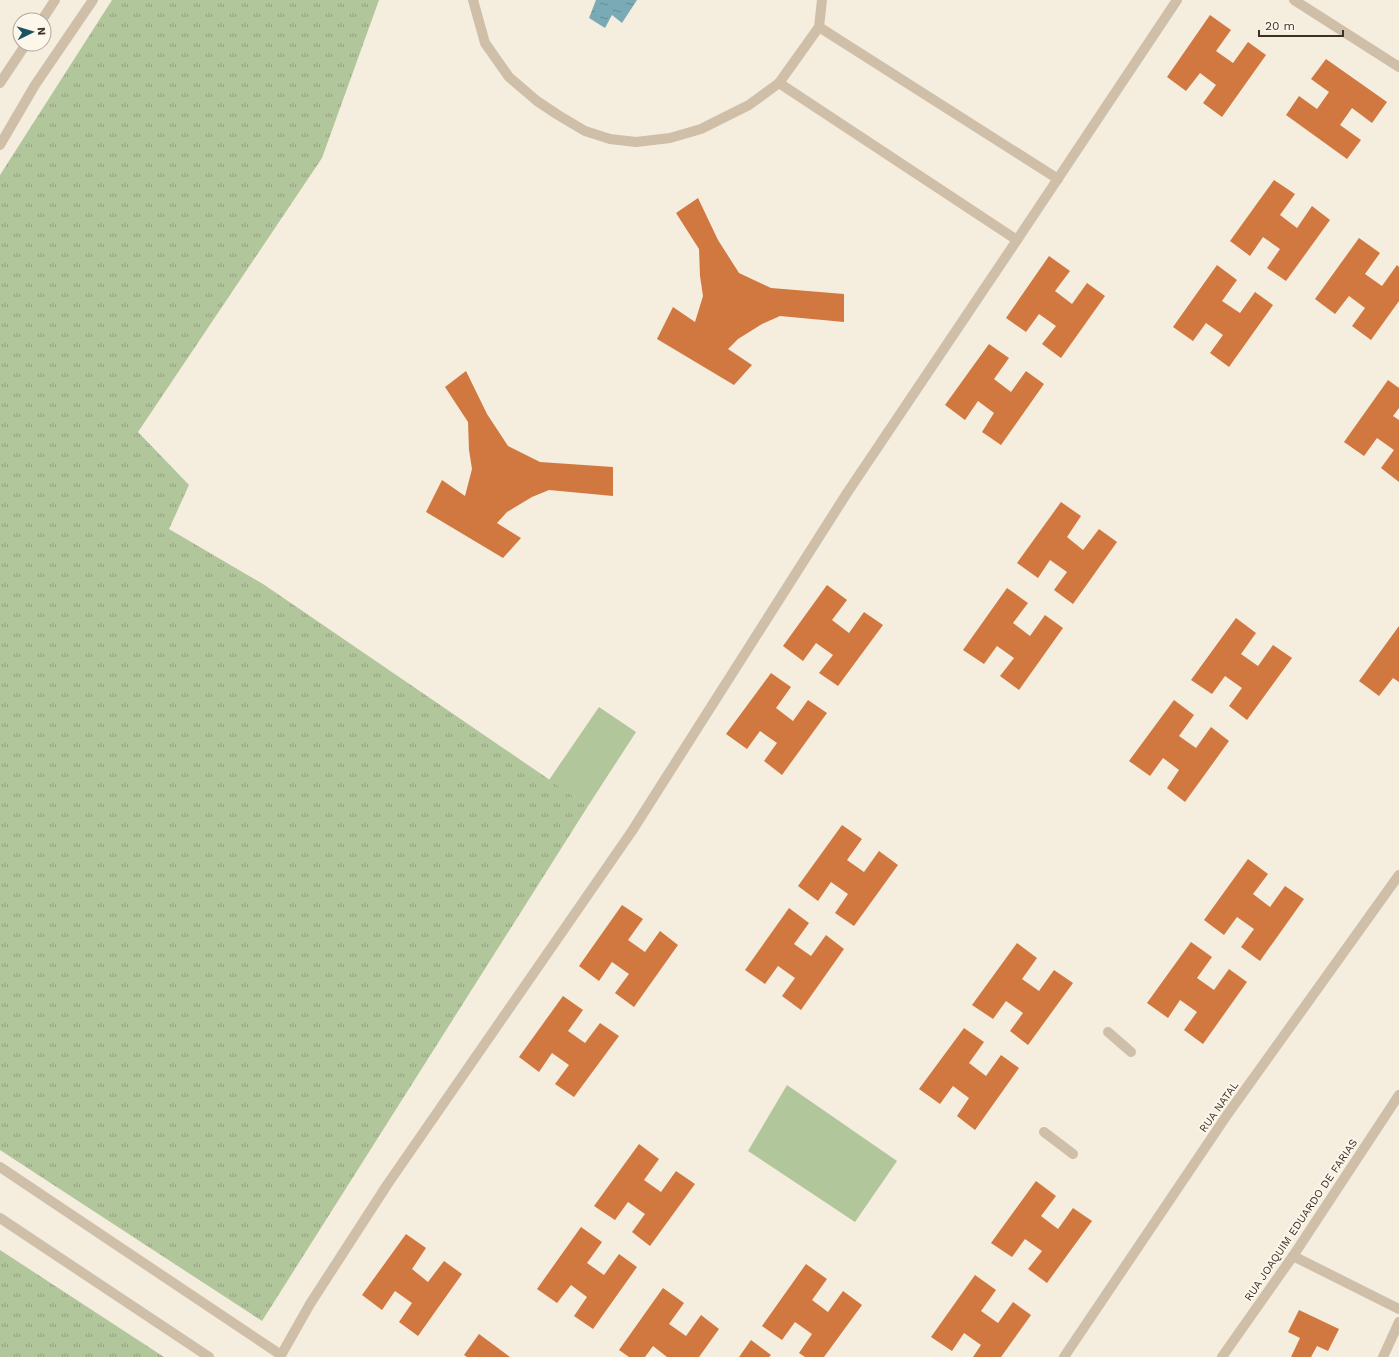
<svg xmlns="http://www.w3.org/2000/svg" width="1399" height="1357" font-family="'Work Sans',sans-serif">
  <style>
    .grass { fill: url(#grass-tufts) }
    .park { fill: #b2c69c }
    .water { fill: url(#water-ripples) }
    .building { fill: #d17840 }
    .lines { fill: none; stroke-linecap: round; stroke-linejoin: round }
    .minor { stroke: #cfbfa8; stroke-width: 10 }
    .labels { text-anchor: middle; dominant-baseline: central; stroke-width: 4; stroke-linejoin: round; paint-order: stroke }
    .street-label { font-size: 11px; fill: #3b3129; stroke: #fcf6eb }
  </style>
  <defs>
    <pattern id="grass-tufts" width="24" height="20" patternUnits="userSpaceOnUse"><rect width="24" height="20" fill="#b2c69c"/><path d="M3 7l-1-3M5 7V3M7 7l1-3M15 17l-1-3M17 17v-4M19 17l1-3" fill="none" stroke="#92a17f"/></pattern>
    <pattern id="water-ripples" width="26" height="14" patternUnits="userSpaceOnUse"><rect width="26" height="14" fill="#7aaab5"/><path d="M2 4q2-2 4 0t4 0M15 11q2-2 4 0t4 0" fill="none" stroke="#658b93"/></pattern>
  </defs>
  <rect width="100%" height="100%" fill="#f5edde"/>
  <g class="grass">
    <polygon points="112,0 379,0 322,158 138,432 189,485 169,529 263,584 588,806 262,1321 0,1150 0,175"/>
    <polygon points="0,1250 164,1357 0,1357"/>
  </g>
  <g class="park">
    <polygon points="599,707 636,732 588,806 549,780"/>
    <polygon points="787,1085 897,1161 855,1222 748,1151"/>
  </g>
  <polygon class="water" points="596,0 637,0 622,23 612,15 605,28 589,18"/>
  <g class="building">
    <polygon points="1210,15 1231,30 1216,51 1233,63 1248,42 1266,55 1222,117 1203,103 1216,85 1200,73 1186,91 1167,77"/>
    <polygon points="1326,59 1387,102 1372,123 1352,108 1340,125 1361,140 1347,159 1286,115 1299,96 1317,109 1329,92 1311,79"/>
    <polygon points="1274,180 1295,194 1280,215 1297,228 1312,206 1330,220 1286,281 1267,268 1280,249 1263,237 1250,256 1230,241"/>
    <polygon points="698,198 718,240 739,273 771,288 844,294 844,322 780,316 762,324 738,339 728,349 752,365 734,385 657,339 673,307 695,322 703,296 700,276 699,249 676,213"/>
    <polygon points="1359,238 1380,253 1365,274 1382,286 1397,265 1399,267 1399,301 1371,340 1352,326 1365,308 1349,296 1335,314 1315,299"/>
    <polygon points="1049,256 1070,271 1055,291 1072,304 1087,283 1105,296 1061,358 1042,344 1056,326 1039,314 1026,332 1006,318"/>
    <polygon points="1217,265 1237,280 1222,301 1240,313 1255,292 1273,305 1229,367 1210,353 1223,335 1206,323 1193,341 1173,327"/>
    <polygon points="989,344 1009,358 994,379 1011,392 1026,371 1044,384 1001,445 982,432 994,413 978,401 965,420 945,405"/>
    <polygon points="466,371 487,414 508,446 540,462 613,467 613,496 549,490 532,497 507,512 497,523 521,538 503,558 426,512 442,480 465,496 472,469 469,450 468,422 445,387"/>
    <polygon points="1388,380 1399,388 1399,408 1393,416 1399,420 1399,482 1381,468 1394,450 1377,438 1364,456 1344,442"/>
    <polygon points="1061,502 1081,516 1067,537 1083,550 1099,529 1117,542 1073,604 1054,590 1067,572 1050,560 1038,578 1017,563"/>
    <polygon points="827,585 847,600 832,620 849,633 864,612 883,625 838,686 819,673 833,655 816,643 803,661 783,646"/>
    <polygon points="1007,588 1028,603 1013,623 1030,636 1045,615 1063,628 1019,690 1000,676 1014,658 997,646 984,664 963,650"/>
    <polygon points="1236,618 1256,633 1241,654 1258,666 1273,645 1292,658 1247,720 1229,706 1242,688 1225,676 1212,694 1191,680"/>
    <polygon points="1399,626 1399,682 1393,678 1379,696 1359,681"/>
    <polygon points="771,673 791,687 776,708 793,721 808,700 827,713 782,775 764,761 777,743 760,731 747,749 726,734"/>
    <polygon points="1174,700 1194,715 1179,736 1196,748 1211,727 1229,741 1185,802 1167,788 1179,770 1163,758 1150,776 1129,761"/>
    <polygon points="842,825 862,839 847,860 864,872 879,851 898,865 854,926 835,913 848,894 831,882 818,901 798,886"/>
    <polygon points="1248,859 1268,874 1253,894 1270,907 1285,886 1304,899 1260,961 1241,947 1254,929 1237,917 1224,935 1204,920"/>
    <polygon points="622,905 643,919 628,940 645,952 660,931 678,945 634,1007 615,993 629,974 612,962 599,981 579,966"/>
    <polygon points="789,908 809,923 794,944 811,956 826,935 844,949 801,1010 782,996 795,978 778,966 765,984 745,970"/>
    <polygon points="1191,942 1212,957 1197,978 1214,990 1229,969 1247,982 1203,1044 1184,1030 1197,1012 1180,1000 1168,1018 1147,1003"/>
    <polygon points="1017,943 1037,958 1022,979 1039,991 1054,970 1073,983 1028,1045 1010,1031 1023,1013 1006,1001 993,1019 972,1005"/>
    <polygon points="563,996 583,1010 568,1031 585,1043 600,1023 619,1036 574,1097 555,1084 569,1065 552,1053 539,1072 519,1057"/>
    <polygon points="964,1028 984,1042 969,1063 986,1076 1001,1055 1019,1068 975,1130 957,1116 969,1098 953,1086 940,1104 919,1089"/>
    <polygon points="639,1144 659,1159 644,1180 661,1192 676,1171 695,1184 650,1246 632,1232 645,1214 628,1202 615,1220 594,1206"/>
    <polygon points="1036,1181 1056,1196 1041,1216 1058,1229 1073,1208 1092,1221 1047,1283 1028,1269 1042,1251 1025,1239 1012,1257 991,1243"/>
    <polygon points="581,1227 602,1242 587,1263 604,1275 619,1254 637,1267 593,1329 574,1316 587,1297 571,1285 557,1303 537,1289"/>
    <polygon points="406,1234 426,1248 412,1269 428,1282 444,1261 462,1274 418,1336 399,1322 412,1303 395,1291 382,1310 362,1295"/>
    <polygon points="806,1264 827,1279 812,1300 828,1312 843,1291 862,1305 824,1357 805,1357 799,1353 812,1334 795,1322 782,1340 762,1326"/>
    <polygon points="975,1275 996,1290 981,1311 998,1323 1013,1302 1031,1315 1001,1357 973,1357 981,1345 964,1333 952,1351 931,1337"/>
    <polygon points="663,1288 684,1303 669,1324 686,1336 701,1315 719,1329 699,1357 667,1357 653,1346 645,1357 629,1357 619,1350"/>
    <polygon points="1299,1310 1339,1329 1328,1351 1317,1346 1311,1357 1291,1357 1300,1338 1288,1332"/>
    <polygon points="479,1334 510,1357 467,1357 464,1355"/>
    <polygon points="751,1340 771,1355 769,1357 739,1357"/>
  </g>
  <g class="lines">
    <g class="minor">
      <polyline points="473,0 485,43 509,77 537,101 558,115 585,131 610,139 636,142 670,138 701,129 749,105 779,83 819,27 822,0"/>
      <polyline points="1294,0 1399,67"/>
      <polyline points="42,20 55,0"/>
      <polyline points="819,27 1058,179"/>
      <polyline points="0,83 26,44"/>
      <polyline points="779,83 1017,240"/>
      <polyline points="0,145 35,85 93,0"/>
      <polyline points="1108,1032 1131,1052"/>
      <polyline points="1044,1132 1073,1154"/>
      <polyline points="0,1167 281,1355"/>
      <polyline points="0,1218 209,1357"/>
      <polyline points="1293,1256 1399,1309"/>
      <polyline points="280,1357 310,1304 387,1185 632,831 847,493 1017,240 1177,0"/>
      <polyline points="1064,1357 1227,1115 1399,875"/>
      <polyline points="1222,1357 1293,1256 1399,1095"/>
      <polyline points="1383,1357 1399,1322"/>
    </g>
  </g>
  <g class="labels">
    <g class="street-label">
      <text transform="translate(1219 1107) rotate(-55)">RUA NATAL</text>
      <text transform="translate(1301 1220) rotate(-56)">RUA JOAQUIM EDUARDO DE FARIAS</text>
    </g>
  </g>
  <g transform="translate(32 32) rotate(85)"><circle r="19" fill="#fcf6eb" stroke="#afa79d"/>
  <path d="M0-3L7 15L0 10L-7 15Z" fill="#1a5261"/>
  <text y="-6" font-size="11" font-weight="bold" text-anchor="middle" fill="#3b3129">N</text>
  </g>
  <path d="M1259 30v6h84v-6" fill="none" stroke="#3b3129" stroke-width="2"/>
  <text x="1265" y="30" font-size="12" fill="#3b3129" stroke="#fcf6eb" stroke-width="3" paint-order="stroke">20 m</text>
</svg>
